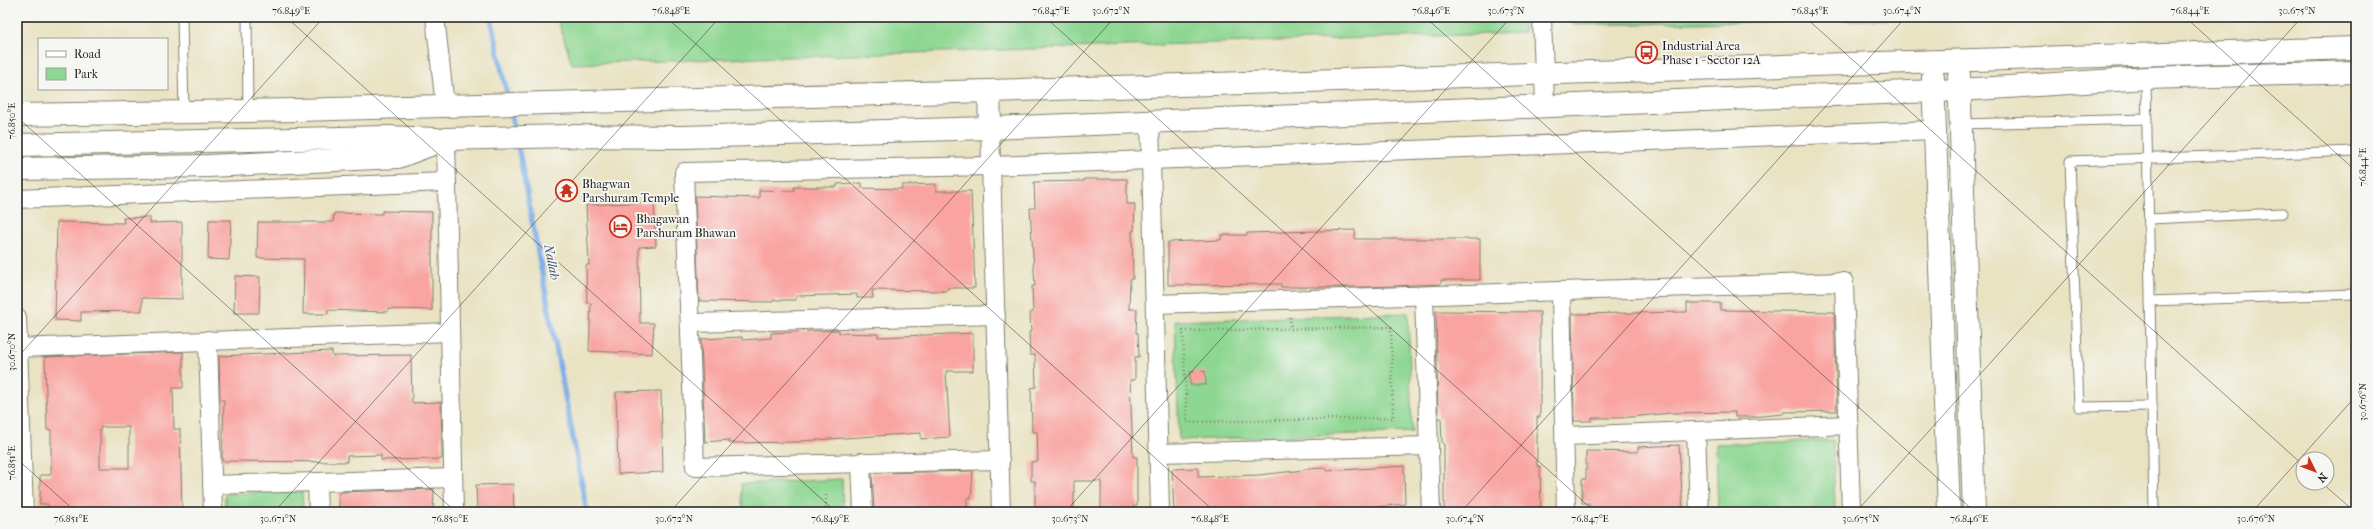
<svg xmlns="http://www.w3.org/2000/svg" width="2373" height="529" font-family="'IM FELL French Canon',serif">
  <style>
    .green { fill: #8ed792; stroke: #557a57 }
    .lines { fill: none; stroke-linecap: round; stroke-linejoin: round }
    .stream { stroke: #7aade7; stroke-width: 5.5 }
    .building { fill: #f9a4a1; fill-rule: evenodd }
    .service-casing { stroke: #82806f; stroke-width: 11 }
    .minor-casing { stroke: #82806f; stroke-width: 20 }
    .tertiary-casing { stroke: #82806f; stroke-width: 24 }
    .path { stroke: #82806f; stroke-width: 2.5; stroke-dasharray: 1 3; stroke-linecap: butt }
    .service { stroke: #fff; stroke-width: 9 }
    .minor { stroke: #fff; stroke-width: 18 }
    .tertiary { stroke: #fff; stroke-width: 22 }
    .ticks { fill: none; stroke: #1c1c1c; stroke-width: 1; stroke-opacity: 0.45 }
    .labels { text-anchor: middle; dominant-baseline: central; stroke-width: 3.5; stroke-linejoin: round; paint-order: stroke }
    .poi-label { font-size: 12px; fill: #1c1c1c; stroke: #f6f6f2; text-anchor: start }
    .water-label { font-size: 13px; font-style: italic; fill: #42566d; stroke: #f6f6f2 }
    .neatline { fill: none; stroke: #1c1c1c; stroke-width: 1.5 }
    .ticks-label { font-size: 10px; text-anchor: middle; fill: #1c1c1c }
  </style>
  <rect width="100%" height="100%" fill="#f6f6f2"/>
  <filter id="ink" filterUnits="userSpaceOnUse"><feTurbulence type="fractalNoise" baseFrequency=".025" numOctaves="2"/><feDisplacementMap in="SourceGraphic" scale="8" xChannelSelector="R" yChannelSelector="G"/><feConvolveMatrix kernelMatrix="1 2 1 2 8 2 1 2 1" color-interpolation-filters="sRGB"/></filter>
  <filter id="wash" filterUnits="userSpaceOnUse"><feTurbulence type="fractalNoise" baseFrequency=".012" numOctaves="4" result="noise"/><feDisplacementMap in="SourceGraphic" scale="16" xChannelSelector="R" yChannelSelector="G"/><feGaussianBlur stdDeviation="0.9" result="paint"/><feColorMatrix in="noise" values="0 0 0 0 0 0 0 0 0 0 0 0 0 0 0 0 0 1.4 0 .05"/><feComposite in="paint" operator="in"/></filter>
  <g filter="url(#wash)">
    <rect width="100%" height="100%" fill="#e9e3c2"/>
    <g class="green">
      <polygon points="557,17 1522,17 1524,33 572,64"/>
      <polygon points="1572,17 2035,17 1573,25"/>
      <polygon points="1408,313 1412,432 1179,440 1175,321"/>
      <polygon points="1833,440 1835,512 1718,512 1716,444"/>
      <polygon points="842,479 843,512 743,512 741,484"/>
      <polygon points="302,491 303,512 225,512 225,494"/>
    </g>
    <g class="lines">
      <g class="stream">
        <polyline points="491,17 508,99"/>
        <polyline points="510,108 515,133"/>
        <polyline points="517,141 587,512"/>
      </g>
    </g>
    <g id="blocks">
      <g class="building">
        <polygon points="1084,179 1127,179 1127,204 1135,204 1134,231 1132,231 1133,279 1130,279 1129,309 1137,309 1136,333 1138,333 1139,357 1135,357 1135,380 1130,380 1133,457 1137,457 1137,506 1133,506 1133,512 1101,512 1101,481 1074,481 1074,512 1041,512 1041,507 1035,507 1035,481 1031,481 1031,462 1038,461 1037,432 1032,432 1031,388 1036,387 1035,355 1030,355 1029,332 1031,332 1030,312 1033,312 1032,286 1035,286 1030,208 1035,208 1034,182 1084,181"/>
        <polygon points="862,183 862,188 902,189 902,185 936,184 936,191 971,191 975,288 947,288 947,291 872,290 873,298 857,298 857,294 796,296 796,300 773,300 773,302 699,301 695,196 759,198 759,190 794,191 794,187 837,187 837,184"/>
        <polygon points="654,202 656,246 639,247 640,323 654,323 652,354 589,351 591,303 587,303 586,265 589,265 586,205"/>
        <polygon points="382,211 432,212 432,310 388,309 388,312 328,310 328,314 303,314 304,259 257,258 258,222 333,222 334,213 382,214"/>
        <polygon points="150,217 150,223 182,222 182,299 142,298 142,311 81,312 81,321 55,320 57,222 124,223 123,218"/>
        <polygon points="209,220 231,220 229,260 208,259"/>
        <polygon points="1355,230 1355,239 1480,239 1480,280 1441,280 1441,284 1370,287 1281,287 1281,284 1168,285 1168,242 1221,240 1221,235 1247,235 1247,233"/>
        <polygon points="235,276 260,277 259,313 234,313"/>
        <polygon points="1687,303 1720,303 1720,310 1834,312 1837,411 1784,412 1784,414 1751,417 1735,417 1735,412 1671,413 1621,418 1592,418 1592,421 1574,421 1572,314 1687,312"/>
        <polygon points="1436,311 1540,312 1540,417 1537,417 1537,466 1540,466 1541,512 1444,512 1444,443 1442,443 1441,418 1438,418"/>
        <polygon points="839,330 839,333 878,334 878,337 973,333 973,371 946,371 950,437 921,439 921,433 800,441 800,442 729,443 729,440 705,442 701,339 742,337 742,340 771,338 771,333"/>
        <polygon points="332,351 332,356 411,355 412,403 441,402 442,459 381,460 381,455 347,456 347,462 222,461 224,400 220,400 219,356"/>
        <path d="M 183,352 L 183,388 L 173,388 L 174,429 L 180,429 L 182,512 L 48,512 L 48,504 L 40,504 L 40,475 L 51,475 L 51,430 L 47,430 L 45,357 ZM 101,427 L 129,427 L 129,468 L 100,468 L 100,429 Z"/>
        <polygon points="1205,371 1206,385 1190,385 1190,372"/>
        <polygon points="661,391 663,472 618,474 616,392"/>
        <polygon points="1679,445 1683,512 1589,512 1589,503 1582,503 1582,479 1586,479 1586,451 1638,452 1638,447"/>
        <polygon points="1404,466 1405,504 1356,509 1277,510 1277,512 1174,512 1172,469 1198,468 1198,477 1259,475 1304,470 1304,469 1326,468 1326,471"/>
        <polygon points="973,471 971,498 967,498 967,512 874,512 872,473"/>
        <polygon points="513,484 514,512 477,512 476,485"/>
        <polygon points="434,489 433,512 339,512 339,492"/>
      </g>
    </g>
  </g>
  <g filter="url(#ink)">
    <use href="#blocks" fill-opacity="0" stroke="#82806f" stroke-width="1"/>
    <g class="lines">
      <defs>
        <g id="service">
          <polyline points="182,17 184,112"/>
          <polyline points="247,17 248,111"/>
          <polyline points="2146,78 2154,512"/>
          <polyline points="1961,124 2147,119"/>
          <polyline points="2149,219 2283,213"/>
          <polyline points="2150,301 2356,294"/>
          <polyline points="2152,406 2079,407 2070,161 2356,151"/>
        </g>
        <g id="minor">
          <polyline points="435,17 445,106"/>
          <polyline points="1542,17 1545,106"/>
          <polyline points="1150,120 1160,512"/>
          <polyline points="990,128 1001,512"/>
          <polyline points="446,139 454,512"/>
          <polyline points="17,199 446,182"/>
          <polyline points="1561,292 1566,512"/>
          <polyline points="1424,296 1431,512"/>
          <polyline points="1155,304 1844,282 1851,512"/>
          <polyline points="17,317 24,512"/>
          <polyline points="690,323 996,315"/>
          <polyline points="208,340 213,512"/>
          <polyline points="18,348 450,332"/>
          <polyline points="1696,431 1699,512"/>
          <polyline points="1565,436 1849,425"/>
          <polyline points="1159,453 1429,446"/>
          <polyline points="1000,460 695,467 684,172 992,166 1935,130"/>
          <polyline points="861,462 863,512"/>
          <polyline points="317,482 318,512"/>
          <polyline points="212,485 453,478"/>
        </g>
        <g id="tertiary">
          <polyline points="1959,75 1974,512"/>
          <polyline points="1933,77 1949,512"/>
          <polyline points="989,91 990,128"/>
          <polyline points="17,115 298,110 989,91 2356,48"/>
          <polyline points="17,145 387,137 436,139"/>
          <polyline points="17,169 208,166 398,157 446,139 568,136 683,137 990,128 1960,90 2146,78 2356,72"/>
        </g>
      </defs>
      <use href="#service" class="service-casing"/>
      <use href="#minor" class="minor-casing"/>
      <use href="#tertiary" class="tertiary-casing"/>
      <g class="path">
        <polyline points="676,17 678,20 712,20 733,17"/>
        <polyline points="1290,317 1291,329"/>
        <polygon points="1391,327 1393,418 1187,422 1183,331"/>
        <polyline points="826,495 826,512"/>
        <polyline points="277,509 277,512"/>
      </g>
      <use href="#service" class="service"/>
      <use href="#minor" class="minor"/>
      <use href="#tertiary" class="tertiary"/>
    </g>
  </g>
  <path class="ticks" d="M 286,17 L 836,512M 666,17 L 1215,512M 1045,17 L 1595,512M 1425,17 L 1975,512M 1805,17 L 2303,465M 2185,17 L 2356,171M 17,117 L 456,512M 17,358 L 324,17M 17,459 L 76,512M 2322,483 L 2355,512M 274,512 L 720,17M 670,512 L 1115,17M 1065,512 L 1511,17M 1461,512 L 1906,17M 1856,512 L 2302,17M 2252,512 L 2356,396"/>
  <defs>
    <symbol id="bus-ring" viewBox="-11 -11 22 22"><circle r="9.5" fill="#f6f6f2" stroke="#c8321e" stroke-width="1.5"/><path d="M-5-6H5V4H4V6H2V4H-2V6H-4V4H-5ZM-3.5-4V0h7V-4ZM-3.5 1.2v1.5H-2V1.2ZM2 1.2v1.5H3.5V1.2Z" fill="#c8321e"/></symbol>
    <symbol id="temple-ring" viewBox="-11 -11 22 22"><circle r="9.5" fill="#f6f6f2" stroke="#c8321e" stroke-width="1.5"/><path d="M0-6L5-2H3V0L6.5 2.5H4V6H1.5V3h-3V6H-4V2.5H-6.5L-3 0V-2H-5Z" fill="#c8321e"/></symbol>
    <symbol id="hotel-ring" viewBox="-11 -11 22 22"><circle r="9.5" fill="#f6f6f2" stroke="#c8321e" stroke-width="1.5"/><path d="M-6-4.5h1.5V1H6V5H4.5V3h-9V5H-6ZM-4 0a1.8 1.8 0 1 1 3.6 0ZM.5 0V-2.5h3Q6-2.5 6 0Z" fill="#c8321e"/></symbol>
  </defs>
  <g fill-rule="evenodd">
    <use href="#bus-ring" x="1634" y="40" width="25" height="25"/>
    <use href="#temple-ring" x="554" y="178" width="25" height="25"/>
    <use href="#hotel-ring" x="608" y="214" width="25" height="25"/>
  </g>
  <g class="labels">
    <g class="poi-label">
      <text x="1662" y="46">Industrial Area<tspan x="1662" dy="14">Phase 1 - Sector 12A</tspan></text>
      <text x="582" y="184">Bhagwan<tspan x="582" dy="14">Parshuram Temple</tspan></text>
      <text x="636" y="219">Bhagawan<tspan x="636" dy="14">Parshuram Bhawan</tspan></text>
    </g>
    <g class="water-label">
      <text transform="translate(552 262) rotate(79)">Nallah</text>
    </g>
  </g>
  <rect width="2373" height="529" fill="none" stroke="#f6f6f2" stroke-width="44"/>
  <rect x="38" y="38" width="130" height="52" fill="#f6f6f2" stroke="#9f9f9c"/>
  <rect x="46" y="51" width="20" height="6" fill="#ffffff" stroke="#9f9f9c"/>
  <text x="74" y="58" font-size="12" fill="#1c1c1c">Road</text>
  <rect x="46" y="68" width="20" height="12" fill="#8ed792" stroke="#9f9f9c"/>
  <text x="74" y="78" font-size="12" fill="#1c1c1c">Park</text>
  <g transform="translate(2315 471) rotate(132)"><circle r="19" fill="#f6f6f2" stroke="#9f9f9c"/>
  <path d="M0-3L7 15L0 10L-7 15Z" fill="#c8321e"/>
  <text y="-6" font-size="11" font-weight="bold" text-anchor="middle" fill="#1c1c1c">N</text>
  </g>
  <rect x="22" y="22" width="2329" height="485" class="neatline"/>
  <g class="ticks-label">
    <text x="291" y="14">76.849°E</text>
    <text x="671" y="14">76.848°E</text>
    <text x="1051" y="14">76.847°E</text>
    <text x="1111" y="14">30.672°N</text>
    <text x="1431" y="14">76.846°E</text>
    <text x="1506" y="14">30.673°N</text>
    <text x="1810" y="14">76.845°E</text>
    <text x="1902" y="14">30.674°N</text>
    <text x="2190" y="14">76.844°E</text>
    <text x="2297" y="14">30.675°N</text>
    <text transform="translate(11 121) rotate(-90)" y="4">76.850°E</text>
    <text transform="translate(2362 167) rotate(-90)" y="4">76.844°E</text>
    <text transform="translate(11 352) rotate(-90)" y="4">30.670°N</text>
    <text transform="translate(2362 402) rotate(-90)" y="4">30.676°N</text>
    <text transform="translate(11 463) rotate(-90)" y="4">76.851°E</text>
    <text x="71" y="522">76.851°E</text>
    <text x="278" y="522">30.671°N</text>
    <text x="450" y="522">76.850°E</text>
    <text x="674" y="522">30.672°N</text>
    <text x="830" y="522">76.849°E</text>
    <text x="1070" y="522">30.673°N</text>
    <text x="1210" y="522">76.848°E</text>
    <text x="1465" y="522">30.674°N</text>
    <text x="1590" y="522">76.847°E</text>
    <text x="1861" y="522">30.675°N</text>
    <text x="1969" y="522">76.846°E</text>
    <text x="2256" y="522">30.676°N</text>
  </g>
</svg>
